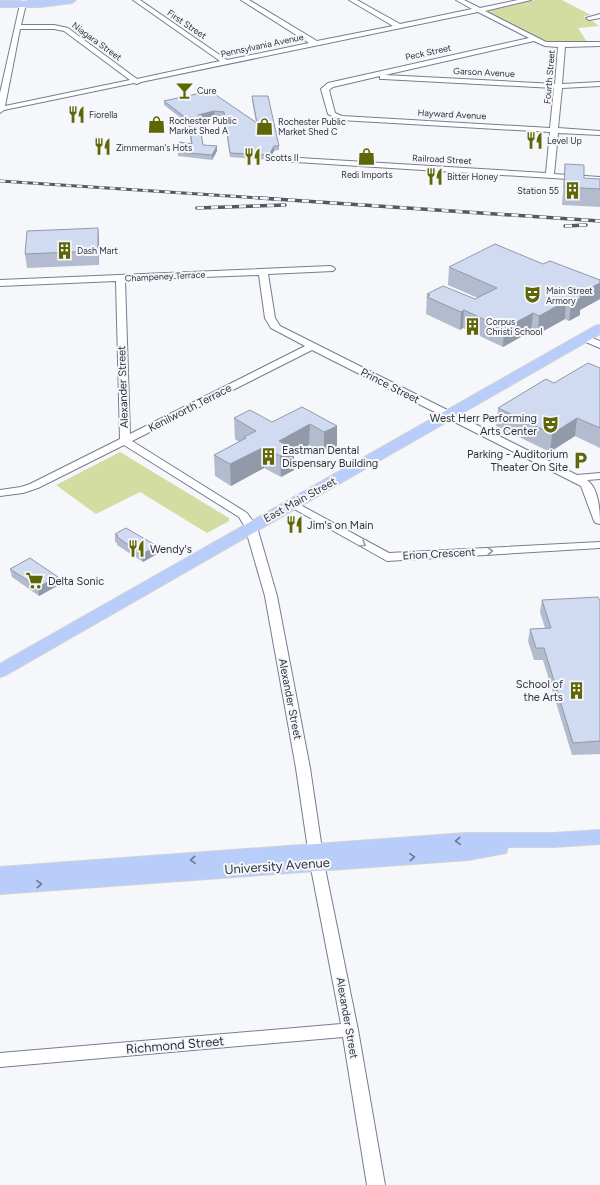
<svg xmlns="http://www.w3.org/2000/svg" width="600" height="1185" font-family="Figtree,sans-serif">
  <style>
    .green { fill: #d4dda1 }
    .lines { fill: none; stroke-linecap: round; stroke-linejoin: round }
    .minor-casing { stroke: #757e91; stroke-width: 2 }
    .major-casing { stroke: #d1d2d4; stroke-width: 2 }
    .minor { fill: #fff; fill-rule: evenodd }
    .major { fill: #b8cdfa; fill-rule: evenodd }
    .rail-far1-casing { stroke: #555860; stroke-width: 3 }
    .rail-casing { stroke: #555860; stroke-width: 3.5 }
    .rail-far1 { stroke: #f5f7fb; stroke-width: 2; stroke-dasharray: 5.5; stroke-linecap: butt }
    .rail { stroke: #f5f7fb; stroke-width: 2.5; stroke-dasharray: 7; stroke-linecap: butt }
    .wall { fill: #b3bbce }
    .shaded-wall { fill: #9299a8 }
    .building { fill: #d0daf0; stroke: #9299a8 }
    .oneway { stroke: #97989d }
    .oneway2 { stroke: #6d7891 }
    .labels { text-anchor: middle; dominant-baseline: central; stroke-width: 4; stroke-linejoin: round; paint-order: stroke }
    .far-street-label { font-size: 9px; fill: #2f323b; stroke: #f5f7fb }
    .far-poi-label { font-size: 9px; fill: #2f323b; stroke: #f5f7fb; text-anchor: start }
    .street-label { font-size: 11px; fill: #2f323b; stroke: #f5f7fb }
    .poi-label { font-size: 11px; fill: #2f323b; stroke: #f5f7fb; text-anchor: start }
    .near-street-label { font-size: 13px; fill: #2f323b; stroke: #f5f7fb }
  </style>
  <rect width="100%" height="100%" fill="#f5f7fb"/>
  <g class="green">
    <polygon points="535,0 562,0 591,15 585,16 583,18 591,20 599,26 578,28 587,42 546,43 485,11"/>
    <polygon points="120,452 229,518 229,521 207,533 140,492 96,514 56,485"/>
  </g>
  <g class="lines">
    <defs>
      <g id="minor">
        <path d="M 21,0 L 27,0 L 21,25 L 54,25 L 68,28 L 137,79 L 220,61 L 133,0 L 140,0 L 227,60 L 309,43 L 241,0 L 249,0 L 317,41 L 393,26 L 349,0 L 357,0 L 400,24 L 472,9 L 456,0 L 464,0 L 480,8 L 518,0 L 531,0 L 485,11 L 546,42 L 600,42 L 600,46 L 565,47 L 562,84 L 600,82 L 600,86 L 562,88 L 558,128 L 600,131 L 600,135 L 558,133 L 554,174 L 600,177 L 600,181 L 280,161 L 280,157 L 283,157 L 546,173 L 550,132 L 340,120 L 328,114 L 321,89 L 328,83 L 529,38 L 478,12 L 141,82 L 137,84 L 134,83 L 4,110 L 0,113 L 0,93 ZM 20,29 L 54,29 L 64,31 L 130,80 L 5,106 ZM 534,41 L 545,46 L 558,47 L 555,84 L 385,75 ZM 380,76 L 380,79 L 383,79 L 554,88 L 550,128 L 342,116 L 335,113 L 329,90 L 333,87 Z"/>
        <polygon points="600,14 600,18 589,20 586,18"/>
        <path d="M 330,266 L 333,267 L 335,269 L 333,271 L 268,274 L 275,318 L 280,326 L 577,475 L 600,473 L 600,479 L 587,480 C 599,488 600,512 600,524 L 596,523 L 594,521 L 581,486 L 312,350 L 132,441 L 247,513 L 257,527 L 277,596 L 310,768 L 324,863 L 358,1030 L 385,1185 L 367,1185 L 343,1037 L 0,1067 L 0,1053 L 341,1024 L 310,863 L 296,768 L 265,596 L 245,527 L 239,517 L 124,445 L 38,488 L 23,493 L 0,496 L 0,490 L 21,487 L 30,484 L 120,439 L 116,281 L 0,286 L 0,280 ZM 259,275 L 265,318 L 271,328 L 305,346 L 130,434 L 125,280 Z"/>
        <polygon points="584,335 600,341 600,348 581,340 579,338"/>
        <polygon points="293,501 389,553 600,542 600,548 387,561 289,506 287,504 289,502"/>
      </g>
      <g id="major">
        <polygon points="51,0 76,0 72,3 40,7 0,7 0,1"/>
        <polygon points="600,325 600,334 6,675 0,677 0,664 595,326"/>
        <polygon points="600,830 600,844 553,847 508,847 506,853 468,860 0,894 0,867 466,833 553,833"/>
      </g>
    </defs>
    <use href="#minor" class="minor-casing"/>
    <use href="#major" class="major-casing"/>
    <use href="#minor" class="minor"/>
    <use href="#major" class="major"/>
    <defs>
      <polyline id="rail-far1" points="0,181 275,199"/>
      <g id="rail">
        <polyline points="260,198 600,221"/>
        <polyline points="197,208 285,205"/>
        <polyline points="565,226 586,225"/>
      </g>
    </defs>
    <use href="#rail-far1" class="rail-far1-casing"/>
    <use href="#rail" class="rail-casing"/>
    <use href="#rail-far1" class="rail-far1"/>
    <use href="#rail" class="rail"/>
  </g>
  <g class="wall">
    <polygon points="210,91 256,122 252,101 252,96 279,146 279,150 274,151 269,160 230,157 224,116 215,116 199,119 203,145 217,146 217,151 212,160 178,156 178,152 191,144 188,122 186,122 164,105 164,101"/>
    <polygon points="565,164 584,178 600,179 600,207 562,205"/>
    <polygon points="98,228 99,242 99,265 27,268 25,254"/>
    <polygon points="543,264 600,280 600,299 580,310 580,315 569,321 565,319 538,334 531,331 503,347 463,328 460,330 426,314 427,294 475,299 478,298 448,285 449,267"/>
    <polygon points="600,368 600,448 575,436 550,452 496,426 498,408 554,383"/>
    <polygon points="234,418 272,422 337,426 337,446 324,453 309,445 294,454 294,470 281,477 264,468 231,486 215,476 214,455 239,442 235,439"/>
    <polygon points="115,534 157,546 157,554 143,562 117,545 117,543 115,542"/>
    <polygon points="10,569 59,585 39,596 12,577"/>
    <polygon points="542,600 600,601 600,754 572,755 543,660 534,660 528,641 530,629 545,628 540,612"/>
  </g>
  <g class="shaded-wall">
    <polygon points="214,111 215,116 198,119 198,115"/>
    <polygon points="188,117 188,122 186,122 186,118"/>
    <polygon points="217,146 217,151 212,160 212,155"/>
    <polygon points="274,146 274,151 269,160 269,155"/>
    <polygon points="98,228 99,242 99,265 98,251"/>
    <polygon points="600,283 600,299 580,310 580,315 569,321 571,303 577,295"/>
    <polygon points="566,301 565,319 538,334 539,316"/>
    <polygon points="464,310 463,328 460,330 461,312"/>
    <polygon points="533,313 531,331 503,347 504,329"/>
    <polygon points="577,418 575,436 550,452 552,434"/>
    <polygon points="310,424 309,445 294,454 294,470 281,477 280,456 279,441"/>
    <polygon points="337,426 337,446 324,453 324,432"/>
    <polygon points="264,447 264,468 231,486 230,464"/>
    <polygon points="157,546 157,554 143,562 142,554"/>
    <polygon points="58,577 59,585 39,596 38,587"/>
  </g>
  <g class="building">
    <polygon points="210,91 257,123 252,96 268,96 279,146 274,146 269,155 230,153 224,112 214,111 198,115 203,145 217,146 212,155 178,152 179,142 192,144 188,117 186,118 164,101"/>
    <polygon points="565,164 584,165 584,178 600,179 600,189 564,187"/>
    <polygon points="98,228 98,251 25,254 27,231"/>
    <polygon points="495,244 543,264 550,261 600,280 600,283 577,295 582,297 571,303 566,301 539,316 533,313 504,329 464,310 461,312 427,297 430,295 427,294 443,286 475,299 497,288 449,267"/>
    <polygon points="588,363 600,368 600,428 577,418 552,434 498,408 546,379 554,383"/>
    <polygon points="302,407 337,426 324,432 310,424 279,441 294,449 280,456 264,447 230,464 214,455 246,438 244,437 256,431 234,418 250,410 272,422"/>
    <polygon points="126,528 157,546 142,554 117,537 118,536 115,534"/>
    <polygon points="30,558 58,577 38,587 10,569"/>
    <polygon points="598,597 600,601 600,741 573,743 544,648 536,648 530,629 551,628 542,600"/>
  </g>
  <defs><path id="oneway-chevron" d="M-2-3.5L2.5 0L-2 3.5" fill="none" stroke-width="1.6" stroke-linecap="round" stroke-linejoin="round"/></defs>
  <g class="oneway">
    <use href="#oneway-chevron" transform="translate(363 544) rotate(30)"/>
    <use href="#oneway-chevron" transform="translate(490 551) rotate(-3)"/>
  </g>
  <g class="oneway2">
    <use href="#oneway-chevron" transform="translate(458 841) rotate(176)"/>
    <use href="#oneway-chevron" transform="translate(412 857) rotate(-4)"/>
    <use href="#oneway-chevron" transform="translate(193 860) rotate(176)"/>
    <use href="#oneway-chevron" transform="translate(39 884) rotate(-4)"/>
  </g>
  <defs>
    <symbol id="bar-bare" viewBox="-9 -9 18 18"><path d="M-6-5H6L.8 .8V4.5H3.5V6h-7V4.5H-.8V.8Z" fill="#5e6606" stroke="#f5f7fb" stroke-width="2.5" paint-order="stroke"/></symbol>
    <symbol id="restaurant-bare" viewBox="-9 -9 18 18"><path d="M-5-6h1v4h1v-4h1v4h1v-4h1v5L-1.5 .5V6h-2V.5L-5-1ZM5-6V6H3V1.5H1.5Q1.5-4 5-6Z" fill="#5e6606" stroke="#f5f7fb" stroke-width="2.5" paint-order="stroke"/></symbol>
    <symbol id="shop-bare" viewBox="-9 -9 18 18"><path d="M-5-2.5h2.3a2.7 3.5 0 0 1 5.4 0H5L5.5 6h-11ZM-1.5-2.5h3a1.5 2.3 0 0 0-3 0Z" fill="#5e6606" stroke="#f5f7fb" stroke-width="2.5" paint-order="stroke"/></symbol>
    <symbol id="building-bare" viewBox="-9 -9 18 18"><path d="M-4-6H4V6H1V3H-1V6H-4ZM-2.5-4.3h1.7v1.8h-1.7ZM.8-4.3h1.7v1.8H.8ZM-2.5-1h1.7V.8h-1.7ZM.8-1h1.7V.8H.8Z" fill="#5e6606" stroke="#f5f7fb" stroke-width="2.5" paint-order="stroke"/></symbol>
    <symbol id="theatre-bare" viewBox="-9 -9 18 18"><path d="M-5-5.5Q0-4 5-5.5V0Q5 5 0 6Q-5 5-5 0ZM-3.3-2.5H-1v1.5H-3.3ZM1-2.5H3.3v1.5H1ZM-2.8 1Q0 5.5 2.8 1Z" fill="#5e6606" stroke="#f5f7fb" stroke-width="2.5" paint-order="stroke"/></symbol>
    <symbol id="parking-bare" viewBox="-9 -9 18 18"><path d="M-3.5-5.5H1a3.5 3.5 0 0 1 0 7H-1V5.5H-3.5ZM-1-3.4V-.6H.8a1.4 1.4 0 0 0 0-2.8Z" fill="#5e6606" stroke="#f5f7fb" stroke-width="2.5" paint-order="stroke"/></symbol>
    <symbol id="supermarket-bare" viewBox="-9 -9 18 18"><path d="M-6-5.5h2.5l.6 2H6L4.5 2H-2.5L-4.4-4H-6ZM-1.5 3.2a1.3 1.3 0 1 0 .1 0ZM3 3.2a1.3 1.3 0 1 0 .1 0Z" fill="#5e6606" stroke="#f5f7fb" stroke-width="2.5" paint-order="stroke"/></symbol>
  </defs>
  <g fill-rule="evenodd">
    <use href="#bar-bare" x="172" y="78" width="25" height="25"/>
    <use href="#restaurant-bare" x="64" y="102" width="25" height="25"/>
    <use href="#shop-bare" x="144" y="112" width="25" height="25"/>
    <use href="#shop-bare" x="252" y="114" width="25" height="25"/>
    <use href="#restaurant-bare" x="522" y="128" width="25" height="25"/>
    <use href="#restaurant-bare" x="90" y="134" width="25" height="25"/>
    <use href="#restaurant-bare" x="240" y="144" width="25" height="25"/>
    <use href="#shop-bare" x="354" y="144" width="25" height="25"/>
    <use href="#restaurant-bare" x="422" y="164" width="25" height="25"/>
    <use href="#building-bare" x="560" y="178" width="25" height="25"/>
    <use href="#building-bare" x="52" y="238" width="25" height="25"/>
    <use href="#theatre-bare" x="520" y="282" width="25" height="25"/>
    <use href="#building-bare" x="460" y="314" width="25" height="25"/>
    <use href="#theatre-bare" x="538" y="412" width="25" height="25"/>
    <use href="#building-bare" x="256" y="444" width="25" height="25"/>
    <use href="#parking-bare" x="568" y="448" width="25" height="25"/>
    <use href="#restaurant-bare" x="282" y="512" width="25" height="25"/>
    <use href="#restaurant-bare" x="124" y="536" width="25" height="25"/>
    <use href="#supermarket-bare" x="22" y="568" width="25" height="25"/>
    <use href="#building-bare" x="564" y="678" width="25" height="25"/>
  </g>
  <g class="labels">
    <g class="far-street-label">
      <text transform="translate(187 24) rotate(34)">First Street</text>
      <text transform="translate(97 41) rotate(36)">Niagara Street</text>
      <text transform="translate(262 45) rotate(-12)">Pennsylvania Avenue</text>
      <text transform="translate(428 52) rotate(-12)">Peck Street</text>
      <text transform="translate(484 72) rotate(3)">Garson Avenue</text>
      <text transform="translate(549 77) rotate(-85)">Fourth Street</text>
      <text transform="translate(452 114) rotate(3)">Hayward Avenue</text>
      <text transform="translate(442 159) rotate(3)">Railroad Street</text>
      <text transform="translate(165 276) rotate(-3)">Champeney Terrace</text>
    </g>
    <g class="far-poi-label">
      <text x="197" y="90">Cure</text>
      <text x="89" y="114">Fiorella</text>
      <text x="169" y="120">Rochester Public<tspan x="169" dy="10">Market Shed A</tspan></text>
      <text x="278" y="121">Rochester Public<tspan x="278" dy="10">Market Shed C</tspan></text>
      <text x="547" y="140">Level Up</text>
      <text x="116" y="147">Zimmerman's Hots</text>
      <text x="265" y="157">Scotts II</text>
      <text x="367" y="174" text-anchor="middle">Redi Imports</text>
      <text x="447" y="176">Bitter Honey</text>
      <text x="559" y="190" text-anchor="end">Station 55</text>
      <text x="77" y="250">Dash Mart</text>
      <text x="546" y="290">Main Street<tspan x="546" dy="10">Armory</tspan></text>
      <text x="486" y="321">Corpus<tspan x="486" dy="10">Christi School</tspan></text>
    </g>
    <g class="street-label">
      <text transform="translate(390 386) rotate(27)">Prince Street</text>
      <text transform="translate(123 387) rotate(-92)">Alexander Street</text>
      <text transform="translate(190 408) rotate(-27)">Kenilworth Terrace</text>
      <text transform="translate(300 500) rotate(-29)">East Main Street</text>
      <text transform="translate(439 554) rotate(-3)">Erion Crescent</text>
      <text transform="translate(290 699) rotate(79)">Alexander Street</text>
      <text transform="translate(347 1018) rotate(80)">Alexander Street</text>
    </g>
    <g class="poi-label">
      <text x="537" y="418" text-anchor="end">West Herr Performing<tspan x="537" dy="13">Arts Center</tspan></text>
      <text x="282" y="450">Eastman Dental<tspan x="282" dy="13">Dispensary Building</tspan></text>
      <text x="568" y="454" text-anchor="end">Parking - Auditorium<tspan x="568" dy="13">Theater On Site</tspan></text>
      <text x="307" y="525">Jim's on Main</text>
      <text x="150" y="549">Wendy's</text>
      <text x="48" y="581">Delta Sonic</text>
      <text x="563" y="684" text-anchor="end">School of<tspan x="563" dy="13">the Arts</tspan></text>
    </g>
    <g class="near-street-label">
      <text transform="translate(277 866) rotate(-4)">University Avenue</text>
      <text transform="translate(175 1045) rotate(-5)">Richmond Street</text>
    </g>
  </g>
</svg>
